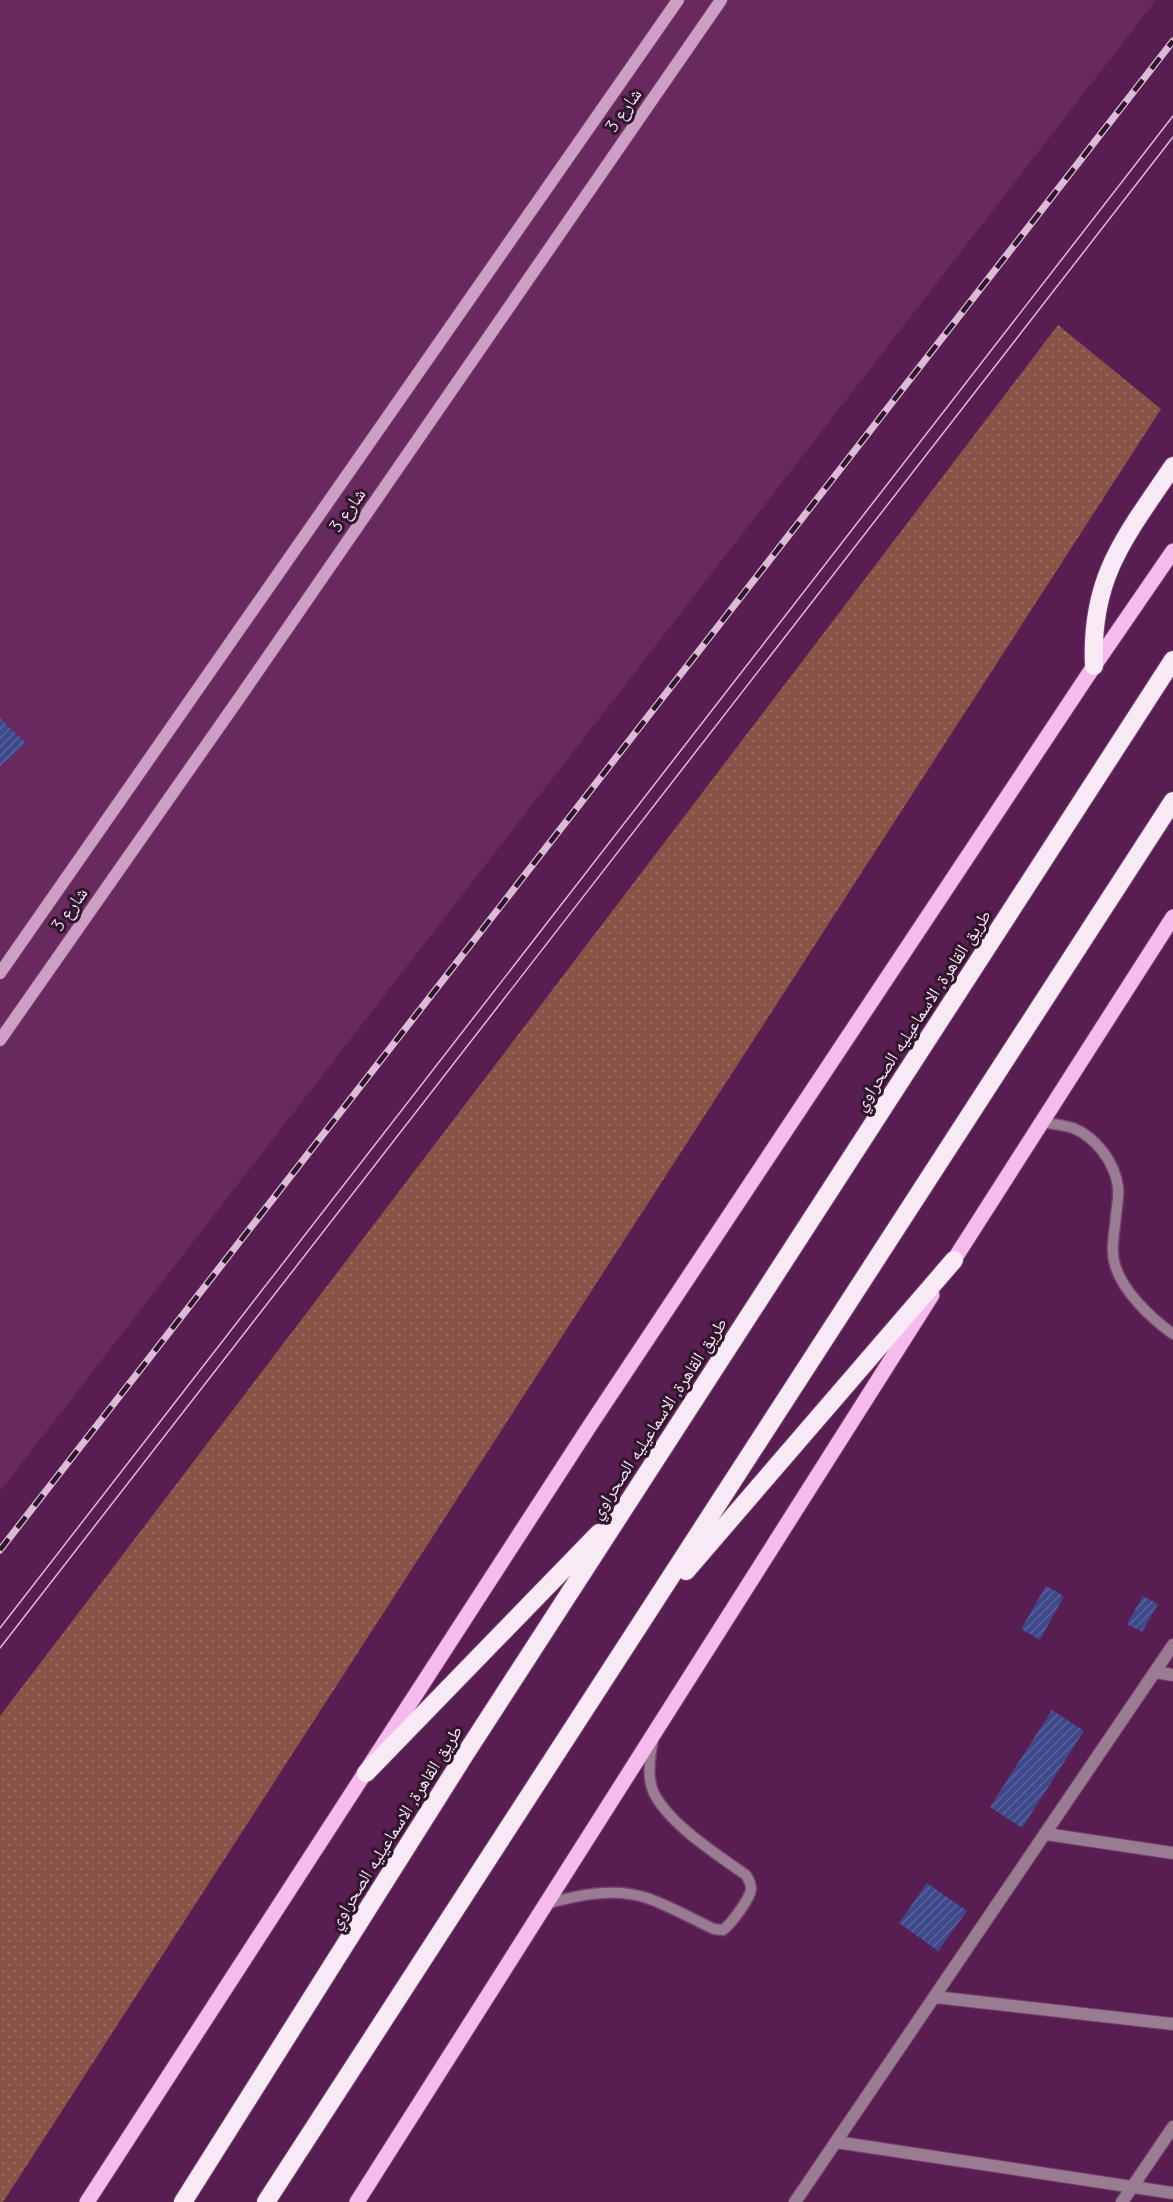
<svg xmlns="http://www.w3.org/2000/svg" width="1173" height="2202" font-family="Quicksand,'Noto Naskh Arabic',sans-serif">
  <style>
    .built { fill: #68295f }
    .grass { fill: url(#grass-dots) }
    .building { fill: url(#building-hatch) }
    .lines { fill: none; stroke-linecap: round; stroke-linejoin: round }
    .lane-casing { stroke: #733e6b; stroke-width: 13 }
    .street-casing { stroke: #733e6b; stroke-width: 14 }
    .secondary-casing { stroke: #733e6b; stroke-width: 14 }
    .primary-casing { stroke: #733e6b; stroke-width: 17 }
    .highway-casing { stroke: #733e6b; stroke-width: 20 }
    .lane { stroke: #997b92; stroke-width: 10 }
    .street { stroke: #997b92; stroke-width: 12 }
    .secondary { stroke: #ce9fc4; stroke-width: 12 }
    .primary { stroke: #f7bbeb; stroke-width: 15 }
    .highway { stroke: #f8eaf5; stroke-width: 18 }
    .tram { stroke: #dabcd4; stroke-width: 1.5 }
    .rail-casing { stroke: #dabcd4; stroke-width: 7 }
    .rail { stroke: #30162c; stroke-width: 4.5; stroke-dasharray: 14; stroke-linecap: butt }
    .labels { text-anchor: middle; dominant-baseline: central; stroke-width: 6; stroke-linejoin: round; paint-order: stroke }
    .street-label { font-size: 18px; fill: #fbe5f6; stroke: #30162c }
  </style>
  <defs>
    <pattern id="grass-dots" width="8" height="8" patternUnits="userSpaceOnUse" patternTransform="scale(1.5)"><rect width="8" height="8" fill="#895347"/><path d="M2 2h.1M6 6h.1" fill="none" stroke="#9b6c62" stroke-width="1.8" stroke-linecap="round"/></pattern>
    <pattern id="building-hatch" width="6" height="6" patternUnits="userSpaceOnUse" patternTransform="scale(1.5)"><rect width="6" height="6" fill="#3d498b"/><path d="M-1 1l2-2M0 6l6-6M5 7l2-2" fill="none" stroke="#5a639c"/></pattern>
  </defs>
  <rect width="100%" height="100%" fill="#591e51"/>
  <polygon class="built" points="0,0 1156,0 0,1491"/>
  <polygon class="grass" points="1058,325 1161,409 3,2202 0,2202 0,1716"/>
  <g class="building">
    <polygon points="0,718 26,743 0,766"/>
    <polygon points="1046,1586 1064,1596 1040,1640 1021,1629"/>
    <polygon points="1143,1596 1158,1604 1142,1632 1127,1624"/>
    <polygon points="1052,1710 1084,1731 1022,1828 990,1807"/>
    <polygon points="927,1883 967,1911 938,1951 899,1923"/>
  </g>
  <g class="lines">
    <defs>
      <g id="lane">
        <path d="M 1042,1122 C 1052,1124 1063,1125 1073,1128 C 1096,1137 1115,1163 1118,1187 C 1119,1196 1117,1206 1116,1215 C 1115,1231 1110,1249 1115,1265 C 1123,1292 1151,1318 1173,1334"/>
        <path d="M 546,1904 C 577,1895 615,1887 647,1898 C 670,1906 692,1919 714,1929 L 723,1930 C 731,1924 750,1899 751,1889 C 751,1883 749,1880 746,1875 C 718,1855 667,1823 653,1791 C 647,1777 650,1755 653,1740"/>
      </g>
      <g id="street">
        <polyline points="1155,1672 1173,1675"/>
        <polyline points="1046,1834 1173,1853"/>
        <polyline points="935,1997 1173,2024"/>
        <polyline points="836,2142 1173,2193"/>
        <polyline points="795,2202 1173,1645"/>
        <polyline points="1122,2202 1173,2127"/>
      </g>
      <g id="secondary">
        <polyline points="0,973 678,0"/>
        <polyline points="0,1040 240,697 721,0"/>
      </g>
      <g id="primary">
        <polyline points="948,1269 1173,917"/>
        <polyline points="87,2202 589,1427 1094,666 1173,551"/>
        <polyline points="357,2202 932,1295"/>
      </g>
      <g id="highway">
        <path d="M 1094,666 C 1090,576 1126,536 1173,466"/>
        <polyline points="686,1571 954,1260"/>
        <polyline points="366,1773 599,1533"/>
        <polyline points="183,2202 464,1756 1173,660"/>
        <path d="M 266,2202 C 565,1733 874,1270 1173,801"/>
      </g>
    </defs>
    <use href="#lane" class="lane-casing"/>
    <use href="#street" class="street-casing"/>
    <use href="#secondary" class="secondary-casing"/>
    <use href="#primary" class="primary-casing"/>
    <use href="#highway" class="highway-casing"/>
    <use href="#lane" class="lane"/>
    <use href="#street" class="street"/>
    <use href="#secondary" class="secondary"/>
    <use href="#primary" class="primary"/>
    <use href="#highway" class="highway"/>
    <g class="tram">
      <polyline points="0,1628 1173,116"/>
      <polyline points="0,1648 1173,137"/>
    </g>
    <defs>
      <polyline id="rail" points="0,1550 1173,41"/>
    </defs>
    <use href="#rail" class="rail-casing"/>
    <use href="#rail" class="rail"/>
  </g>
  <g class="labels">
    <g class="street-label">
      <text transform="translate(623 110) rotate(-55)">شارع 3</text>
      <text transform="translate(347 510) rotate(-55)">شارع 3</text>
      <text transform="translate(69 909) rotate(-55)">شارع 3</text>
      <text transform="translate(922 1010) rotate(-57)">طريق القاهرة, الاسماعيليه الصحراوي</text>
      <text transform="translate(658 1418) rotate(-57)">طريق القاهرة, الاسماعيليه الصحراوي</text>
      <text transform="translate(395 1827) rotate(-58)">طريق القاهرة, الاسماعيليه الصحراوي</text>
    </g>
  </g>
</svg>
